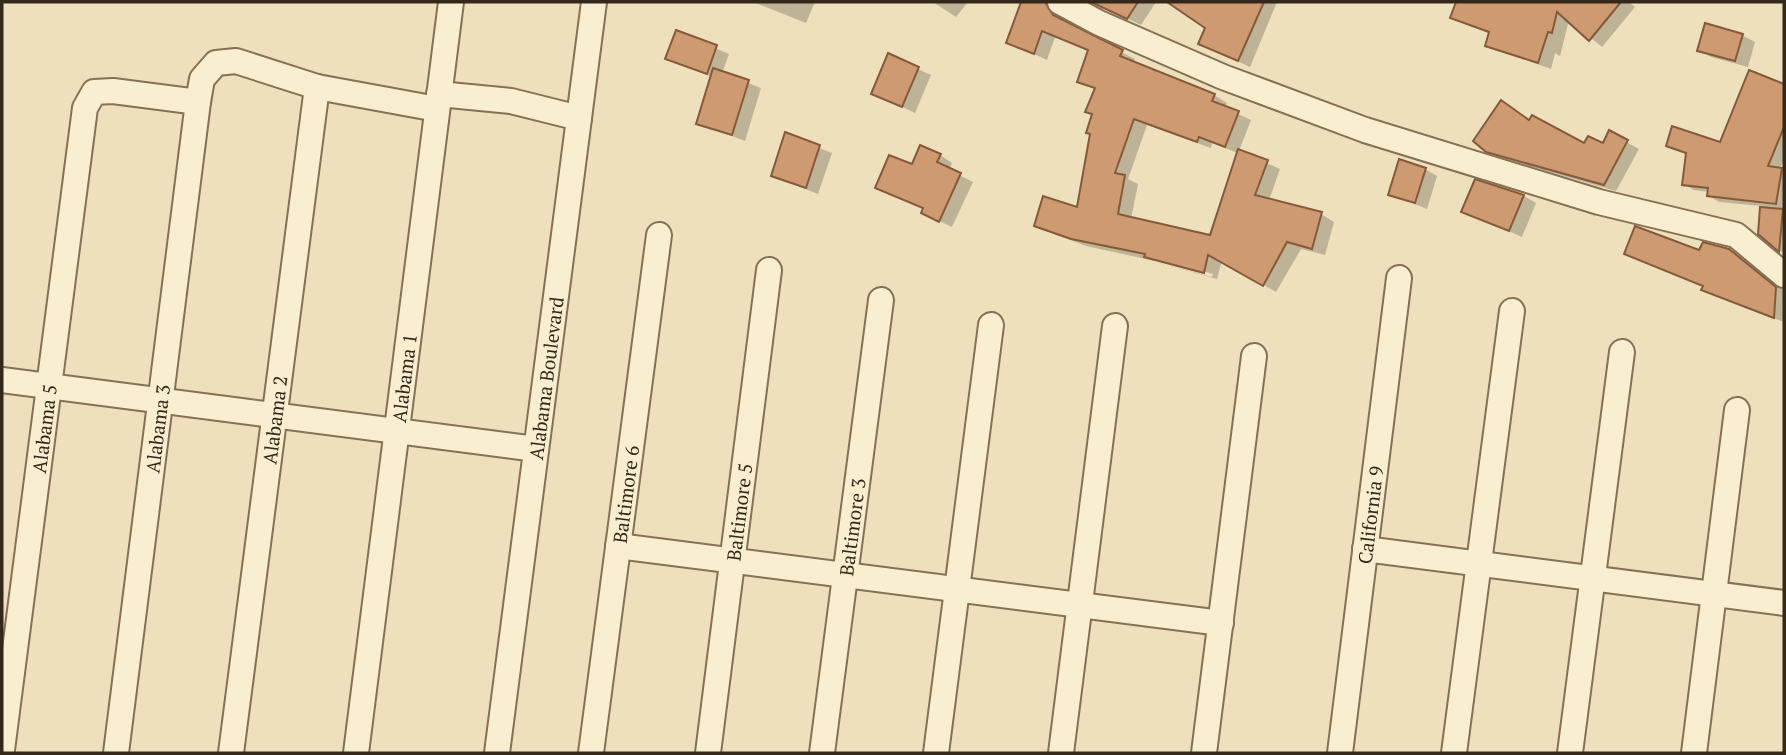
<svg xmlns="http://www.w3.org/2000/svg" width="1786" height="755" font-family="'PT Serif',serif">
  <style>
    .shadow { fill: #0003; fill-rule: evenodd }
    .building { fill: #cd9a71; stroke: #855a3b; stroke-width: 2 }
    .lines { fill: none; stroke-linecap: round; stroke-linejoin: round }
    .street-casing { stroke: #867056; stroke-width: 28 }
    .street { stroke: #f9eecf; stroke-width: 24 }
    .labels { text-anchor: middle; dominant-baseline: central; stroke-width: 5; stroke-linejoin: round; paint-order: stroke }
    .street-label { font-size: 19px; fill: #34281b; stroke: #f5eacc }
  </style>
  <rect width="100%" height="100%" fill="#eee0bc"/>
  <g class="shadow">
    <polygon points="753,2 815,2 806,23"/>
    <polygon points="933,2 968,2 956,17"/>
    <path d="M 1023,2 L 1035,6 L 1036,2 L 1061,2 L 1060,18 L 1063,22 L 1135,59 L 1133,63 L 1214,95 L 1227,103 L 1225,108 L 1251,120 L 1239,151 L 1280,169 L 1269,200 L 1321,214 L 1334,222 L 1325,255 L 1301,249 L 1276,292 L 1222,260 L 1217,279 L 1156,262 L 1212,277 L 1213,274 L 1151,257 L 1155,261 L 1086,246 L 1036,226 L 1078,209 L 1096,89 L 1079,81 L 1090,51 L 1055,37 L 1047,60 L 1008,42 ZM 1147,125 L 1211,148 L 1212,143 L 1238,153 L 1211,237 L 1131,219 L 1138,184 L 1128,179 Z"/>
    <polygon points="1092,2 1156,2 1141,25"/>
    <polygon points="1170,2 1277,2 1250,67 1201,44 1208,27"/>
    <polygon points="1457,2 1494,2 1512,8 1513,2 1629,2 1635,7 1602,47 1569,20 1560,56 1555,53 1551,69 1487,45 1490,34 1452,17"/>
    <polygon points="677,32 729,54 722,73 761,88 745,141 698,123 712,77 667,58"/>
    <polygon points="1742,35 1755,42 1748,67 1711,57 1699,50"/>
    <polygon points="889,56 931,75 915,113 873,93"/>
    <polygon points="1750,72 1784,86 1784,159 1780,169 1784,172 1784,254 1760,233 1762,206 1719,202 1709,196 1709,192 1694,190 1684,184 1687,154 1668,145 1721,145"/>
    <polygon points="1530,121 1585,145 1603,146 1610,133 1639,149 1616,191 1500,158 1487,150"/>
    <polygon points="786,135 832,153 818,194 773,176"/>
    <polygon points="940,155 952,163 949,170 973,182 952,227 935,219 924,209 877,187"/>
    <polygon points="1425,169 1437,176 1427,209 1390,194"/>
    <polygon points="1476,181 1524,196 1536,203 1522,237 1464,211"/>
    <polygon points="1728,250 1784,290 1784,322 1714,295 1704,287 1637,259"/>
  </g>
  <g class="building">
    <polygon points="1021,2 1045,2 1053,15 1123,50 1120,56 1215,94 1212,101 1239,111 1225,147 1199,137 1197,142 1134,119 1115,173 1125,175 1118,214 1210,235 1238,149 1268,160 1255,195 1322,212 1312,249 1287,242 1263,286 1208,255 1204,273 1144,257 1145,254 1071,239 1034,226 1043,196 1077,207 1090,134 1086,133 1092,114 1085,112 1095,88 1077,82 1088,50 1042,31 1034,54 1006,43"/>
    <polygon points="1091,2 1138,2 1127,19"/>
    <polygon points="1167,2 1264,2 1238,61 1198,44 1205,28"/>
    <polygon points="1456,2 1621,2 1589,41 1557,12 1552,33 1548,32 1538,63 1485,46 1489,32 1450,18"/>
    <polygon points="1705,23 1743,34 1735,61 1697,51"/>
    <polygon points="676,30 717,45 707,74 665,59"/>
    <polygon points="888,53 919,67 902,107 871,94"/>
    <polygon points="713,68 749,80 732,135 696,124"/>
    <polygon points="1749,70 1784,84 1784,127 1768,166 1782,168 1776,204 1707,196 1708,188 1682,185 1686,153 1666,146 1672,126 1720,142"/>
    <polygon points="1501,100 1529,120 1532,115 1584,143 1588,136 1603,143 1609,130 1628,140 1604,185 1486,152 1473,141"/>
    <polygon points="785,132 820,145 806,188 771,176"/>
    <polygon points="920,145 941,154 937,162 961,173 939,222 921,213 923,208 875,188 889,155 912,164"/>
    <polygon points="1399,159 1426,168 1415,203 1388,195"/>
    <polygon points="1475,179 1524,195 1509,231 1461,212"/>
    <polygon points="1760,207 1783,209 1779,252 1758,234"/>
    <polygon points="1635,226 1699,250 1703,242 1729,249 1776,287 1774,318 1701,290 1703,286 1624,254"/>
  </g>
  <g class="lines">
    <defs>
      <g id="street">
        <polyline points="1060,2 1099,23 1223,77 1365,130 1599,202 1736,235 1784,275"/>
        <polyline points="439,94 511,101 579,118"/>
        <polyline points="2,380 536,449"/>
        <polyline points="618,546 1221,623"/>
        <polyline points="1365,549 1784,603"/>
        <path id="s1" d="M 2,750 L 85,108 L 94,92 L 113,91 L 198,102 L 202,79 L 216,63 L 236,61 L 317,87 L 437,109"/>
        <path id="s2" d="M 116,753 L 198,102"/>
        <path id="s3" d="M 231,753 L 317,87"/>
        <path id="s4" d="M 356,753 L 451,2"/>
        <path id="s5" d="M 497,753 L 594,2"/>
        <path id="s6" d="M 591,753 L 659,235"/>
        <path id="s7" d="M 708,753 L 769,270"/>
        <path id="s8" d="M 822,753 L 881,300"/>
        <polyline points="936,753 991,325"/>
        <polyline points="1061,753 1115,326"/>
        <polyline points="1204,753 1254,356"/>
        <path id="s9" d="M 1340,753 L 1399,278"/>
        <polyline points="1454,753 1512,311"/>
        <polyline points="1570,753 1622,352"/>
        <polyline points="1694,753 1737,410"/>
      </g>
    </defs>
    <use href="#street" class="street-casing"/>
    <use href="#street" class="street"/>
  </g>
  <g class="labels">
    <g class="street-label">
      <text stroke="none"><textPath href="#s4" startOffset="378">Alabama 1</textPath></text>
      <text stroke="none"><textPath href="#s5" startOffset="378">Alabama Boulevard</textPath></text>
      <text stroke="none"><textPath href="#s3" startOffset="336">Alabama 2</textPath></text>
      <text stroke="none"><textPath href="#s2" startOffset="327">Alabama 3</textPath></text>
      <text stroke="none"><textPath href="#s1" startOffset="324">Alabama 5</textPath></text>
      <text stroke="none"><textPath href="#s6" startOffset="261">Baltimore 6</textPath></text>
      <text stroke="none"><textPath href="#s7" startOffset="243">Baltimore 5</textPath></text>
      <text stroke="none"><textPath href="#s9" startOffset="240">California 9</textPath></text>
      <text stroke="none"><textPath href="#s8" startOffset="228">Baltimore 3</textPath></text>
    </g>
  </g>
  <rect width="1786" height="755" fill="none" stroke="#34281b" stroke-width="7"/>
</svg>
